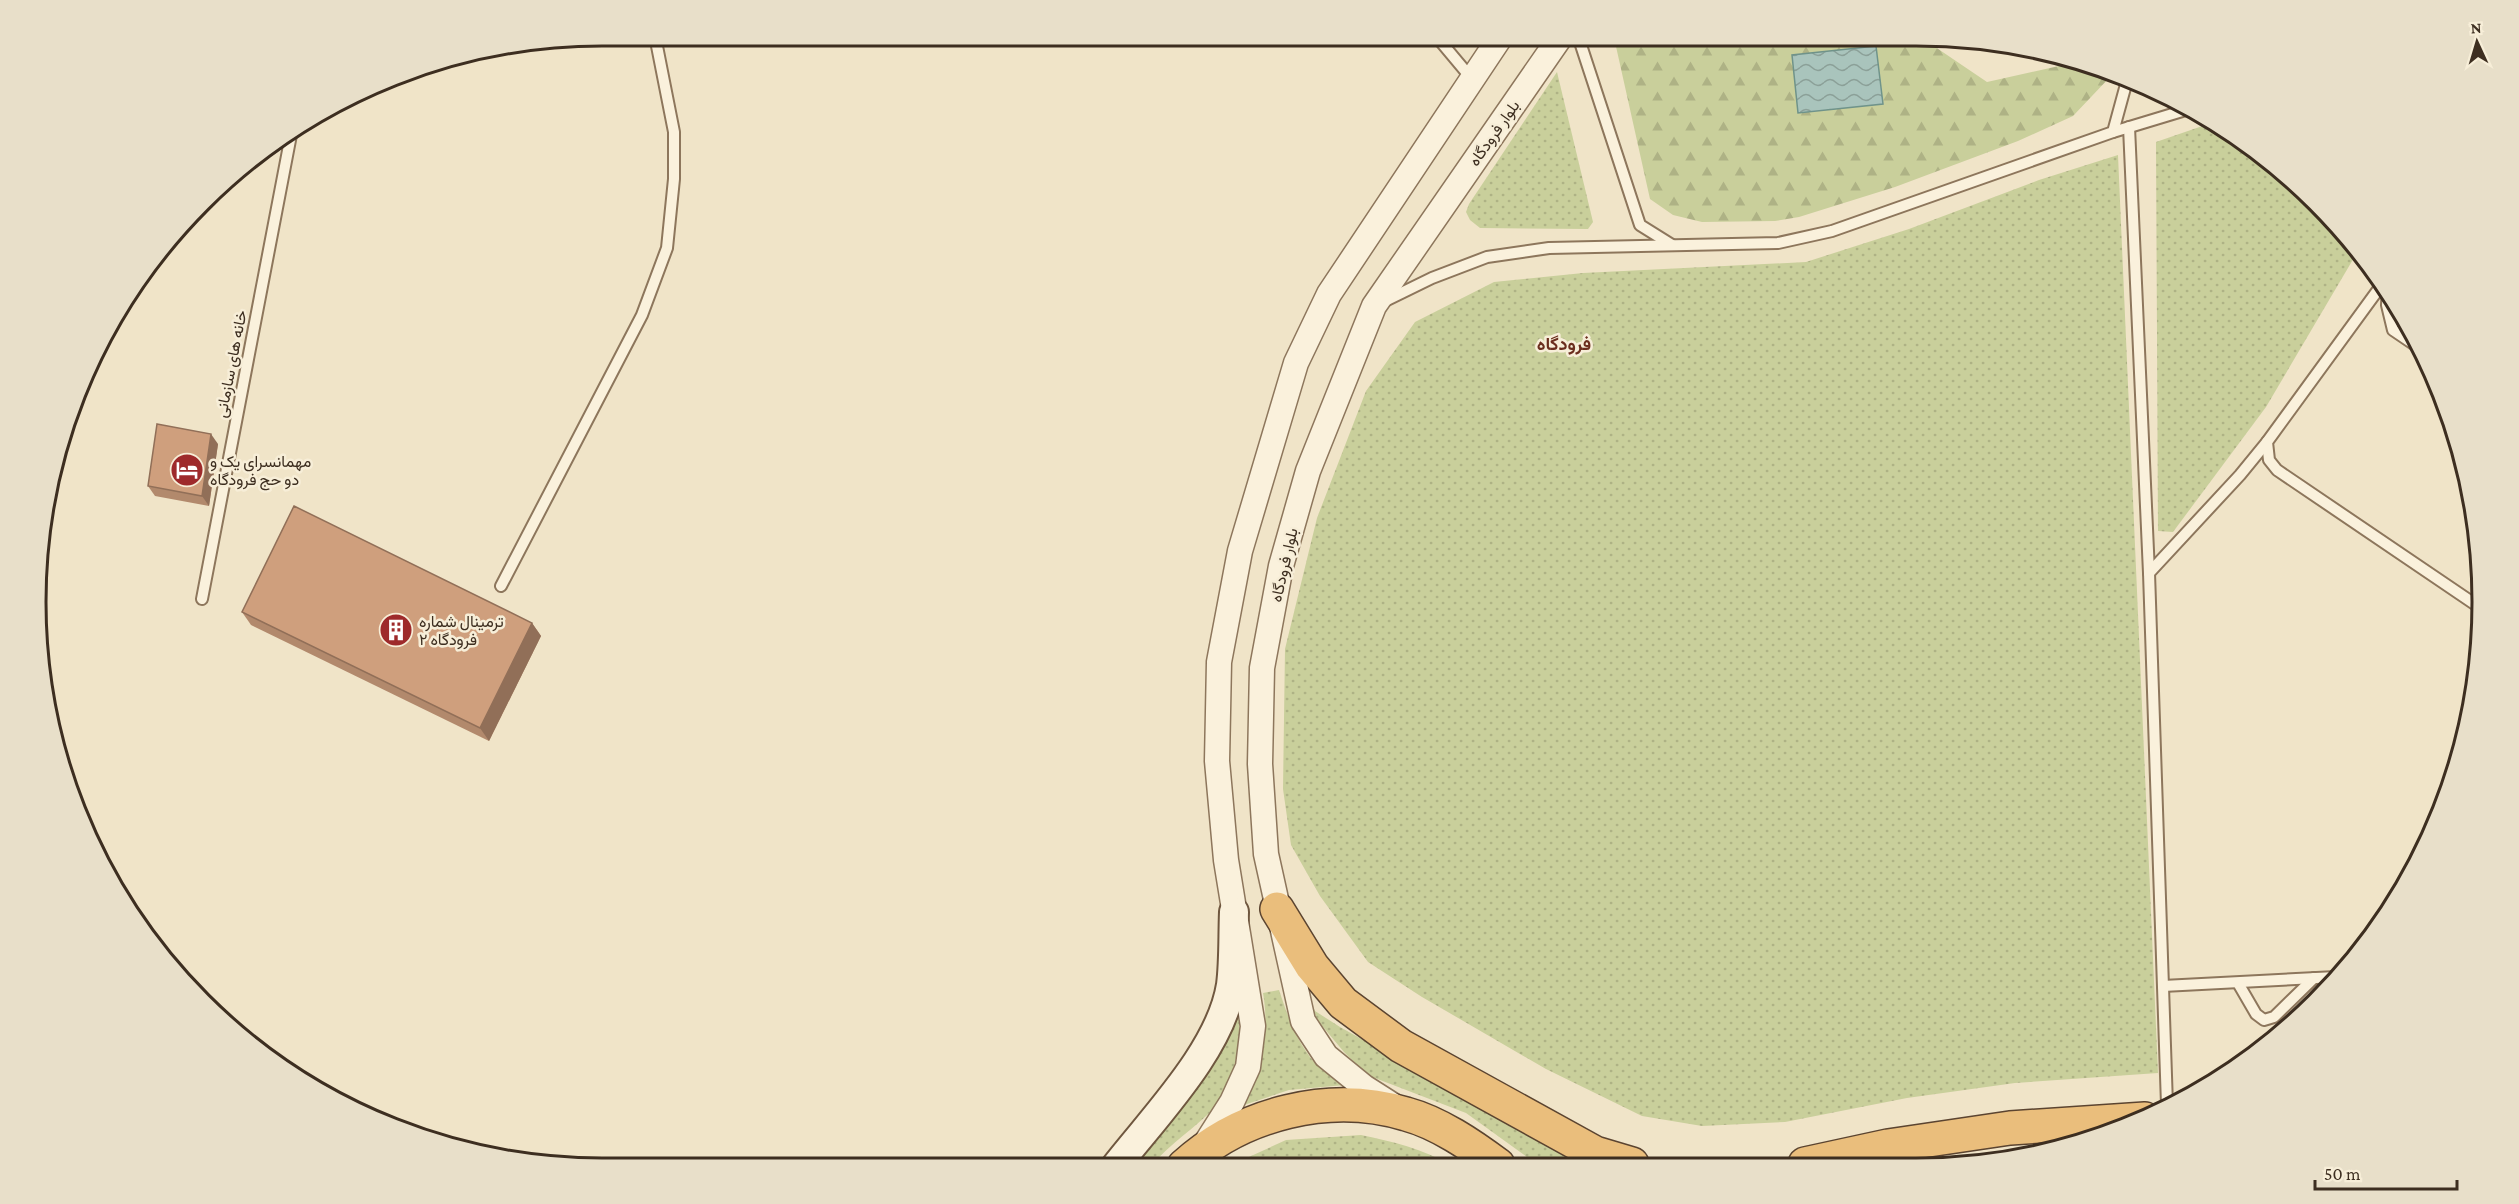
<svg xmlns="http://www.w3.org/2000/svg" width="2519" height="1204" font-family="'Crimson Pro',Vazirmatn,serif">
  <style>
    .grass { fill: url(#grass-dots) }
    .forest { fill: url(#forest-firs) }
    .water { fill: url(#water-waves); stroke: #6f938a; stroke-width: 1.5 }
    .lines { fill: none; stroke-linecap: round; stroke-linejoin: round }
    .service-casing { stroke: #8d765c; stroke-width: 14 }
    .tertiary-casing { stroke: #8d765c; stroke-width: 27 }
    .secondary-casing { stroke: #6f573f; stroke-width: 32 }
    .trunk-casing { stroke: #5b4430; stroke-width: 36 }
    .service { stroke: #faf1dc; stroke-width: 10 }
    .tertiary { stroke: #faf1dc; stroke-width: 24 }
    .secondary { stroke: #faf1dc; stroke-width: 28 }
    .trunk { stroke: #eabe7c; stroke-width: 33 }
    .wall { fill: #b2896c }
    .shaded-wall { fill: #916f58 }
    .building { fill: #cf9f7d; stroke: #916f58; stroke-width: 1.5 }
    .labels { text-anchor: middle; dominant-baseline: central; stroke-width: 5; stroke-linejoin: round; paint-order: stroke }
    .street-label { font-size: 16px; fill: #3d2e20; stroke: #f7eed8 }
    .poi-label { font-size: 16px; fill: #3d2e20; stroke: #f7eed8; text-anchor: start }
    .neighbourhood-label { font-size: 18px; font-weight: bold; fill: #6b2e1e; stroke: #f7eed8 }
    .rim { fill: none; stroke: #3d2e20; stroke-width: 3 }
  </style>
  <defs>
    <pattern id="grass-dots" width="8" height="8" patternUnits="userSpaceOnUse" patternTransform="scale(1.5)"><rect width="8" height="8" fill="#c9cf9b"/><path d="M2 2h.1M6 6h.1" fill="none" stroke="#aeb285" stroke-width="1.8" stroke-linecap="round"/></pattern>
    <pattern id="forest-firs" width="22" height="20" patternUnits="userSpaceOnUse" patternTransform="scale(1.5)"><rect width="22" height="20" fill="#c9cf9b"/><path d="M5 1l3.5 6h-7zM16 11l3.5 6h-7z" fill="#aeb285"/></pattern>
    <pattern id="water-waves" width="16" height="10" patternUnits="userSpaceOnUse" patternTransform="scale(1.5)"><rect width="16" height="10" fill="#a9c4bc"/><path d="M0 5q4-4 8 0t8 0" fill="none" stroke="#8ba098"/></pattern>
  </defs>
  <rect width="100%" height="100%" fill="#f0e4c8"/>
  <g class="grass">
    <polygon points="1557,72 1593,222 1588,229 1480,228 1470,220 1466,212 1469,204"/>
    <polygon points="2214,122 2232,132 2317,202 2358,251 2266,407 2173,532 2158,531 2156,142"/>
    <polygon points="2118,155 2158,1073 2015,1083 1907,1098 1785,1122 1702,1126 1642,1116 1546,1069 1422,997 1368,962 1320,896 1291,845 1283,789 1285,649 1317,518 1366,391 1415,322 1494,282 1583,273 1806,262 1909,229 2039,180"/>
    <path d="M 1279,990 C 1288,1017 1299,1049 1321,1069 C 1328,1075 1337,1080 1345,1085 L 1289,1090 L 1244,1105 C 1261,1070 1270,1032 1263,993 Z"/>
    <polygon points="1306,993 1315,1011 1340,1027 1562,1151 1591,1165 1538,1165 1466,1113 1367,1075 1344,1052 1318,1021"/>
    <path d="M 1239,1012 C 1241,1038 1235,1085 1216,1106 C 1197,1127 1170,1143 1151,1166 L 1130,1166 C 1170,1118 1215,1071 1239,1012 Z"/>
    <path d="M 1361,1135 C 1393,1142 1422,1148 1450,1165 L 1229,1166 L 1286,1140 Z"/>
  </g>
  <polygon class="forest" points="1616,36 1919,36 1987,82 2077,62 2111,72 2110,77 2073,116 2018,141 1895,187 1799,217 1775,221 1702,222 1673,215 1650,199 1615,42"/>
  <polygon class="water" points="1876,46 1883,104 1798,113 1792,55"/>
  <g class="lines">
    <defs>
      <g id="service">
        <polyline points="1436,36 1472,79"/>
        <polyline points="1578,36 1640,225 1672,245"/>
        <polyline points="2129,127 2149,573"/>
        <polyline points="2113,132 2189,109"/>
        <polyline points="2383,283 2267,442 2269,460 2277,470 2482,609"/>
        <polyline points="2388,288 2387,305 2393,330 2421,349"/>
        <polyline points="1385,301 1432,278 1487,257 1549,248 1778,243 1832,231 2113,132 2128,77"/>
        <polyline points="501,586 642,315 667,248 674,179 674,132 655,36"/>
        <polyline points="202,599 291,135"/>
        <polyline points="2238,983 2256,1014 2264,1020 2274,1017 2314,978"/>
        <polyline points="2163,986 2336,977"/>
        <polyline points="2167,1105 2149,573 2240,475 2267,442"/>
      </g>
      <g id="tertiary">
        <polyline points="1397,1108 1364,1087 1326,1056 1303,1021 1266,854 1260,764 1262,668 1281,566 1308,471 1374,306 1561,36"/>
        <polyline points="1204,1146 1232,1102 1248,1067 1253,1026 1226,860 1217,761 1219,662 1240,551 1296,363 1329,294 1501,36"/>
      </g>
      <path id="secondary" d="M 1116,1166 C 1155,1116 1221,1049 1231,985 C 1234,962 1233,936 1234,912"/>
      <g id="trunk">
        <polyline points="1277,909 1312,966 1343,1003 1401,1046 1595,1153 1632,1164"/>
        <polyline points="1805,1164 1888,1146 2010,1128 2145,1119"/>
        <path d="M 1184,1166 C 1242,1113 1330,1091 1406,1114 C 1439,1123 1471,1145 1498,1165"/>
      </g>
    </defs>
    <use href="#service" class="service-casing"/>
    <use href="#tertiary" class="tertiary-casing"/>
    <use href="#secondary" class="secondary-casing"/>
    <use href="#trunk" class="trunk-casing"/>
    <use href="#service" class="service"/>
    <use href="#tertiary" class="tertiary"/>
    <use href="#secondary" class="secondary"/>
    <use href="#trunk" class="trunk"/>
  </g>
  <g class="wall">
    <polygon points="2425,378 2440,386 2443,397 2432,388"/>
    <polygon points="218,444 209,506 155,496 148,486"/>
    <polygon points="242,612 532,623 541,636 489,741 251,625"/>
  </g>
  <g class="shaded-wall">
    <polygon points="211,434 218,444 209,506 202,496"/>
    <polygon points="532,623 541,636 489,741 480,728"/>
  </g>
  <g class="building">
    <polygon points="2431,369 2440,386 2441,390 2425,378"/>
    <polygon points="157,424 211,434 202,496 148,486"/>
    <polygon points="294,506 532,623 480,728 242,612"/>
  </g>
  <defs>
    <symbol id="hotel-disc" viewBox="-11 -11 22 22"><circle r="9.5" fill="#9e2a2b" stroke="#f7eed8"/><path d="M-6-4.5h1.5V1H6V5H4.5V3h-9V5H-6ZM-4 0a1.8 1.8 0 1 1 3.6 0ZM.5 0V-2.5h3Q6-2.5 6 0Z" fill="#fff"/></symbol>
    <symbol id="building-disc" viewBox="-11 -11 22 22"><circle r="9.5" fill="#9e2a2b" stroke="#f7eed8"/><path d="M-4-6H4V6H1V3H-1V6H-4ZM-2.5-4.3h1.7v1.8h-1.7ZM.8-4.3h1.7v1.8H.8ZM-2.5-1h1.7V.8h-1.7ZM.8-1h1.7V.8H.8Z" fill="#fff"/></symbol>
  </defs>
  <g fill-rule="evenodd">
    <use href="#hotel-disc" x="168" y="451" width="38" height="38"/>
    <use href="#building-disc" x="377" y="611" width="38" height="38"/>
  </g>
  <g class="labels">
    <g class="street-label">
      <text transform="translate(1494 133) rotate(-55)">بلوار فرودگاه</text>
      <text transform="translate(231 364) rotate(-79)">خانه های سازمانی</text>
      <text transform="translate(1284 565) rotate(-77)">بلوار فرودگاه</text>
    </g>
    <g class="poi-label">
      <text x="210" y="461">مهمانسرای یک و<tspan x="210" dy="18">دو حج فرودگاه</tspan></text>
      <text x="419" y="621">ترمينال شماره<tspan x="419" dy="18">۲ فرودگاه</tspan></text>
    </g>
    <g class="neighbourhood-label">
      <text x="1564" y="344">فرودگاه</text>
    </g>
  </g>
  <path d="M0 0H2519V1204H0ZM602 46H1916A556 556 0 0 1 2472 602V602A556 556 0 0 1 1916 1158H602A556 556 0 0 1 46 602V602A556 556 0 0 1 602 46Z" fill="#e8dfc9" fill-rule="evenodd"/>
  <path class="rim" d="M602 46H1916A556 556 0 0 1 2472 602V602A556 556 0 0 1 1916 1158H602A556 556 0 0 1 46 602V602A556 556 0 0 1 602 46Z"/>
  <g transform="translate(2477 42) rotate(356)" stroke="#f7eed8" stroke-width="4.5" paint-order="stroke">
  <path d="M0-4.5L10 22L0 15L-10 22Z" fill="#3d2e20"/>
  <text y="-9" font-size="16" font-weight="bold" text-anchor="middle" fill="#3d2e20">N</text>
  </g>
  <path d="M2315 1180v9h142v-9" fill="none" stroke="#3d2e20" stroke-width="3"/>
  <text x="2324" y="1180" font-size="18" fill="#3d2e20" stroke="#f7eed8" stroke-width="4.5" paint-order="stroke">50 m</text>
</svg>
